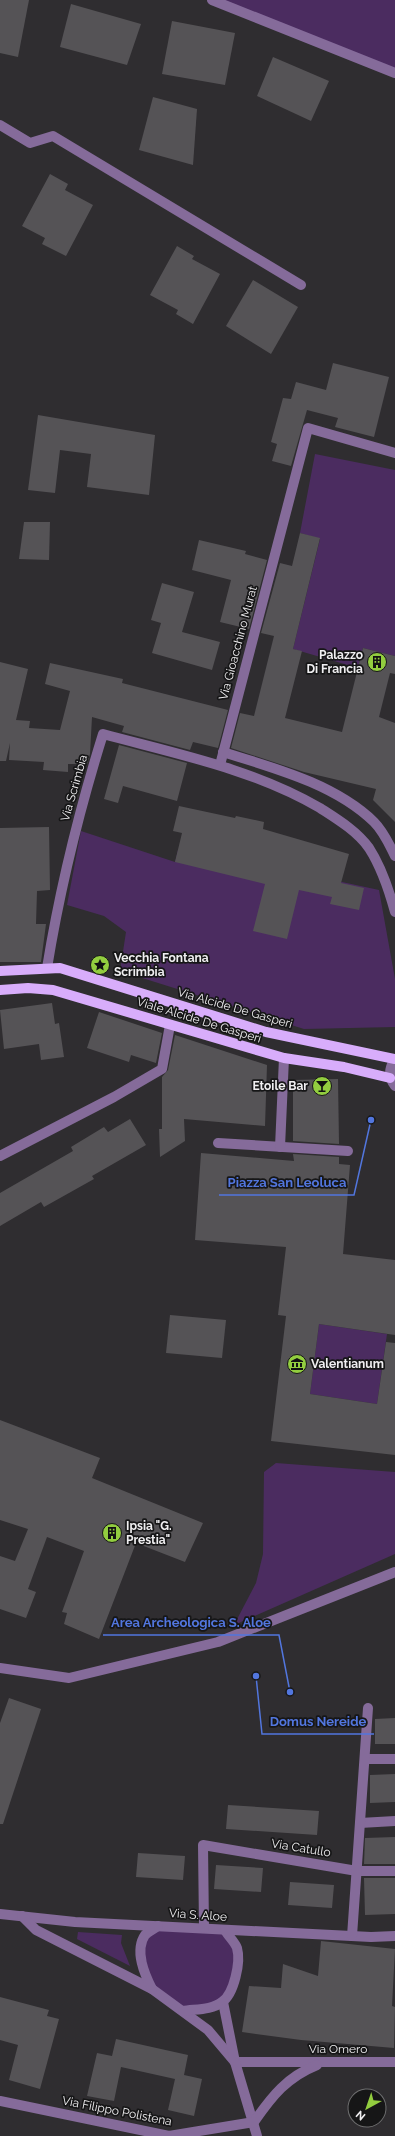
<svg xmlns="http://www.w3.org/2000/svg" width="395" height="2136" font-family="Raleway,sans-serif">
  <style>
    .green { fill: #4b2c60 }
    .building { fill: #555356 }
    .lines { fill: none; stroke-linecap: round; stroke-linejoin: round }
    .minor { stroke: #856b9a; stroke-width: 10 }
    .major { stroke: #d8adfb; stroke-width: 10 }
    .labels { text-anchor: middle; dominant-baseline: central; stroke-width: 3.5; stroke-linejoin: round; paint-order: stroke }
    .street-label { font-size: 12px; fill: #f0eff1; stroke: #161617 }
    .poi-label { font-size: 12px; font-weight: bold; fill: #f0eff1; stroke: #161617; text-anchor: start }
    .leader { fill: none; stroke: #5276de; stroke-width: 1.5 }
    .callout-dot { fill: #5276de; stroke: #161617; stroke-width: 1.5 }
    .callout-label { font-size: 13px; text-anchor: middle; font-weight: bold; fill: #5276de; stroke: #161617; stroke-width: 3.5; stroke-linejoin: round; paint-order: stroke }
  </style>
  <rect width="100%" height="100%" fill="#2f2d30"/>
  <g class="green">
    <polygon points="212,0 395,0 395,72"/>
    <polygon points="315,454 395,470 395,656 363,648 358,668 293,649 320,539 300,533"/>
    <polygon points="81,831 175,862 178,850 185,848 379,890 395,979 395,1027 304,1029 120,971 126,932 104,916 67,905"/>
    <polygon points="319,1324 387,1334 377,1404 310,1394"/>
    <polygon points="276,1463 395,1472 395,1554 234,1625 256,1583 263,1554 264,1472"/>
    <polygon points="158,1926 225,1930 239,1962 223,2002 183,2011 152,1989 145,1976 145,1935"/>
    <polygon points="78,1932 122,1935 121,1943 130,1966 77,1939"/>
  </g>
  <g class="building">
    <polygon points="0,0 29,0 18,57 0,53"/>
    <polygon points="71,4 141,24 127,65 60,47"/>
    <polygon points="172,21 235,33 225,85 162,74"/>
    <polygon points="273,57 329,81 311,121 257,96"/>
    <polygon points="153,97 197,109 193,165 139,150"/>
    <polygon points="50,174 68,184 65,190 93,205 66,256 42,244 45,238 22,226"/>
    <polygon points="177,246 194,256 192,259 220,274 193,324 176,314 178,310 150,295"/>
    <polygon points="253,280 298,307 271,354 226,326"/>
    <polygon points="333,363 389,377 374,437 335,427 338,418 307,410 291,466 272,461 277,444 271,442 283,398 291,399 296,382 326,390"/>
    <polygon points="38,415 155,435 149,495 87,487 91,454 60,450 55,493 28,490"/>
    <polygon points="24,522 50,522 49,560 19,559"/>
    <polygon points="300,533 320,538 293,649 302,651 285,718 342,732 363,648 395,656 395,674 390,673 379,717 395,723 395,822 373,800 376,789 304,772 231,748 240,713 254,716 274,636 261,633 280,563 292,566"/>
    <polygon points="199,540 246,551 245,554 267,560 249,629 220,622 231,580 192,570"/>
    <polygon points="162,583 194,592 182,632 220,642 212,670 152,653 161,623 151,620"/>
    <polygon points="0,662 28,669 16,720 30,721 29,728 60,730 70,691 45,684 50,663 123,679 122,683 228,710 218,748 193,742 190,750 122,732 124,726 92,717 90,754 87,764 68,764 68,772 43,770 44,762 9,760 10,743 6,761 0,761"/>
    <polygon points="119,745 187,763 177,801 123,786 118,803 104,799"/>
    <polygon points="179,806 235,818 236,816 264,822 263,829 349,854 341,883 364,888 359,910 330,904 332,897 299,890 287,939 253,931 265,884 175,862 182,833 173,831"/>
    <polygon points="49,827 50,890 37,891 36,924 46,924 41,962 0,962 0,828"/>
    <polygon points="52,1003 55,1024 59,1023 64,1057 41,1060 39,1044 4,1049 0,1010"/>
    <polygon points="99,1012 162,1033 156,1063 131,1055 129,1062 87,1048"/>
    <polygon points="175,1035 267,1065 265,1126 184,1119 185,1141 160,1157 159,1129 162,1129 162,1077 168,1070"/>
    <polygon points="338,1079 339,1144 293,1141 293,1080"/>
    <polygon points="130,1119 146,1145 92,1176 94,1179 44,1207 41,1202 0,1226 0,1193 73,1151 71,1147 104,1127 108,1132"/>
    <polygon points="201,1153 294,1161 293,1154 339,1157 339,1164 350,1165 343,1254 395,1260 395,1335 319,1324 310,1394 377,1404 386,1342 395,1343 395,1455 271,1441 286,1316 278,1315 286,1247 195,1240"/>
    <polygon points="170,1315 226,1320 222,1358 166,1353"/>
    <polygon points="0,1420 100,1458 92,1478 203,1523 185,1562 136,1543 99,1639 64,1624 67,1613 62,1612 84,1551 47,1537 28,1589 36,1592 26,1618 0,1609 0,1556 15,1561 28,1529 0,1520"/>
    <polygon points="9,1698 41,1709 3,1824 0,1824 0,1723"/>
    <polygon points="395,1718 395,1744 375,1744 375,1719"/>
    <polygon points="395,1774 395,1802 370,1803 370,1775"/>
    <polygon points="228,1805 319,1811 317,1835 226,1829"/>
    <polygon points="395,1837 395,1864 364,1864 365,1838"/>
    <polygon points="138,1853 185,1856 183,1880 136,1877"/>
    <polygon points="216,1865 263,1868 261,1892 214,1889"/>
    <polygon points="364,1878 395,1878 395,1914 365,1915"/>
    <polygon points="290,1882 334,1885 332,1908 288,1905"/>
    <polygon points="321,1941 395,1949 392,2006 395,2007 394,2048 301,2040 242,2032 249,1986 281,1988 283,1964 318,1976"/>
    <polygon points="0,1997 49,2010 47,2016 59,2019 40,2089 9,2080 18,2045 0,2040"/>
    <polygon points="116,2039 188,2055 184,2075 202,2079 194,2116 168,2110 175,2079 121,2067 114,2101 87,2096 97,2053 112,2056"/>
  </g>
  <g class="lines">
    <g class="minor">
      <polyline points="212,0 395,73"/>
      <polyline points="0,125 30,143 53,136 301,285"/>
      <path d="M 223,752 C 274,768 335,784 374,822 C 384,832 389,844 395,856"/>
      <polyline points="220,765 308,428 395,453"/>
      <path d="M 47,968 C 60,888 79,811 103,734 C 177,754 253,769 320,808 C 337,819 357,831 369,848 C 382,868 389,890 395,912"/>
      <path d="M 395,1059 C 389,1068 388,1077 395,1086"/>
      <polyline points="218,1143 348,1151"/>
      <polyline points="280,1147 284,1058"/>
      <polyline points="0,1156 114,1097 162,1069 170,1025"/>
      <polyline points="0,1668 69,1678 218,1642 395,1572"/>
      <polyline points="365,1759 395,1759"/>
      <polyline points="360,1823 395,1821"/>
      <polyline points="0,1914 75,1922 371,1937 395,1936"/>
      <polyline points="22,1916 36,1930 152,1989 208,2030 235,2062 395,2062"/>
      <polyline points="204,1928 203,1845 357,1871 395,1871"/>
      <polyline points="352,1936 368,1708"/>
      <path d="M 152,1989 C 145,1975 134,1951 145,1935 C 148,1932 154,1929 158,1926"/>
      <polyline points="223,2002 235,2062 257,2136"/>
      <path d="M 183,2011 C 195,2009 212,2010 222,2002 C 234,1994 241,1962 237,1948 C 235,1942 228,1936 225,1930"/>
      <path d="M 0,2101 L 169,2136 L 254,2122 C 272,2096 287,2077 317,2065"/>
    </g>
    <g class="major">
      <polyline points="0,971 60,968 266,1032 395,1059"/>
      <polyline points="0,990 28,988 53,990 284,1058 344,1067 390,1078"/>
    </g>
  </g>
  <defs>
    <symbol id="building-disc" viewBox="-11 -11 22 22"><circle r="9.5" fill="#92cd3f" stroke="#161617"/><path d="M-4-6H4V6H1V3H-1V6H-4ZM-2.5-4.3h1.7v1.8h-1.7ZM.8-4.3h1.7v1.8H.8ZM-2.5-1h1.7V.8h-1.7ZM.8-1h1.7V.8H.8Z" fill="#111"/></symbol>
    <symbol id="sight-disc" viewBox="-11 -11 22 22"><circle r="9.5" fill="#92cd3f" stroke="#161617"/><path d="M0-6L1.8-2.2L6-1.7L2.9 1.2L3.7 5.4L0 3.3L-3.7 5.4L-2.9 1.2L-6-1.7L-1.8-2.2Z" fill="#111"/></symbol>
    <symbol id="bar-disc" viewBox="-11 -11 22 22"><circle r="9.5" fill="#92cd3f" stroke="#161617"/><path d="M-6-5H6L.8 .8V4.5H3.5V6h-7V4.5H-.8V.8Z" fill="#111"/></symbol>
    <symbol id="museum-disc" viewBox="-11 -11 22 22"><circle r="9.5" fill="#92cd3f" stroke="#161617"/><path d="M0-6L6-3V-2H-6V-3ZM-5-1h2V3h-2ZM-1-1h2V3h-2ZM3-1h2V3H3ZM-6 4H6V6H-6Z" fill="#111"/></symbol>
  </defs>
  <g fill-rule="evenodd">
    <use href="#building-disc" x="366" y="651" width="22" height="22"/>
    <use href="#sight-disc" x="89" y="954" width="22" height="22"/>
    <use href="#bar-disc" x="311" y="1075" width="22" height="22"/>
    <use href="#museum-disc" x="286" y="1353" width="22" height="22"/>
    <use href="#building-disc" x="101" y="1522" width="22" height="22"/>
  </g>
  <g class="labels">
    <g class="street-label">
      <text transform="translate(238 643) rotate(-75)">Via Gioacchino Murat</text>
      <text transform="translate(74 788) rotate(-74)">Via Scrimbia</text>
      <text transform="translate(235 1008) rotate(16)">Via Alcide De Gasperi</text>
      <text transform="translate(199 1020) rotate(17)">Viale Alcide De Gasperi</text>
      <text transform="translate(301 1848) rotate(9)">Via Catullo</text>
      <text transform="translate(198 1915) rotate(4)">Via S. Aloe</text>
      <text x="338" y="2049">Via Omero</text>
      <text transform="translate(117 2111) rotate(11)">Via Filippo Polistena</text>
    </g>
    <g class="poi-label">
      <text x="363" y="655" text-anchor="end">Palazzo<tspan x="363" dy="14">Di Francia</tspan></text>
      <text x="114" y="958">Vecchia Fontana<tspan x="114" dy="14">Scrimbia</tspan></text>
      <text x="308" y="1086" text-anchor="end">Etoile Bar</text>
      <text x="311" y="1364">Valentianum</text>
      <text x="126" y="1526">Ipsia "G.<tspan x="126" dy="14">Prestia"</tspan></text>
    </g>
  </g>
  <path class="leader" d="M371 1120L354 1195H219M290 1692L279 1635H103M256 1676L262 1734H374"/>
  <g class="callout-dot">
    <circle cx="371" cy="1120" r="4"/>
    <circle cx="290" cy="1692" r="4"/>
    <circle cx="256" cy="1676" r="4"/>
  </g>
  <g class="callout-label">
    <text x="287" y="1187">Piazza San Leoluca</text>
    <text x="191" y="1627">Area Archeologica S. Aloe</text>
    <text x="318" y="1726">Domus Nereide</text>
  </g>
  <g transform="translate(367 2108) rotate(220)"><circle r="19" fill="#161617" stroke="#6d6d6e"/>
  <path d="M0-3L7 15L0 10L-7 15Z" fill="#92cd3f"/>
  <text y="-6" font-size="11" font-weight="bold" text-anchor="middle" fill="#f0eff1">N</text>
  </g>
</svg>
